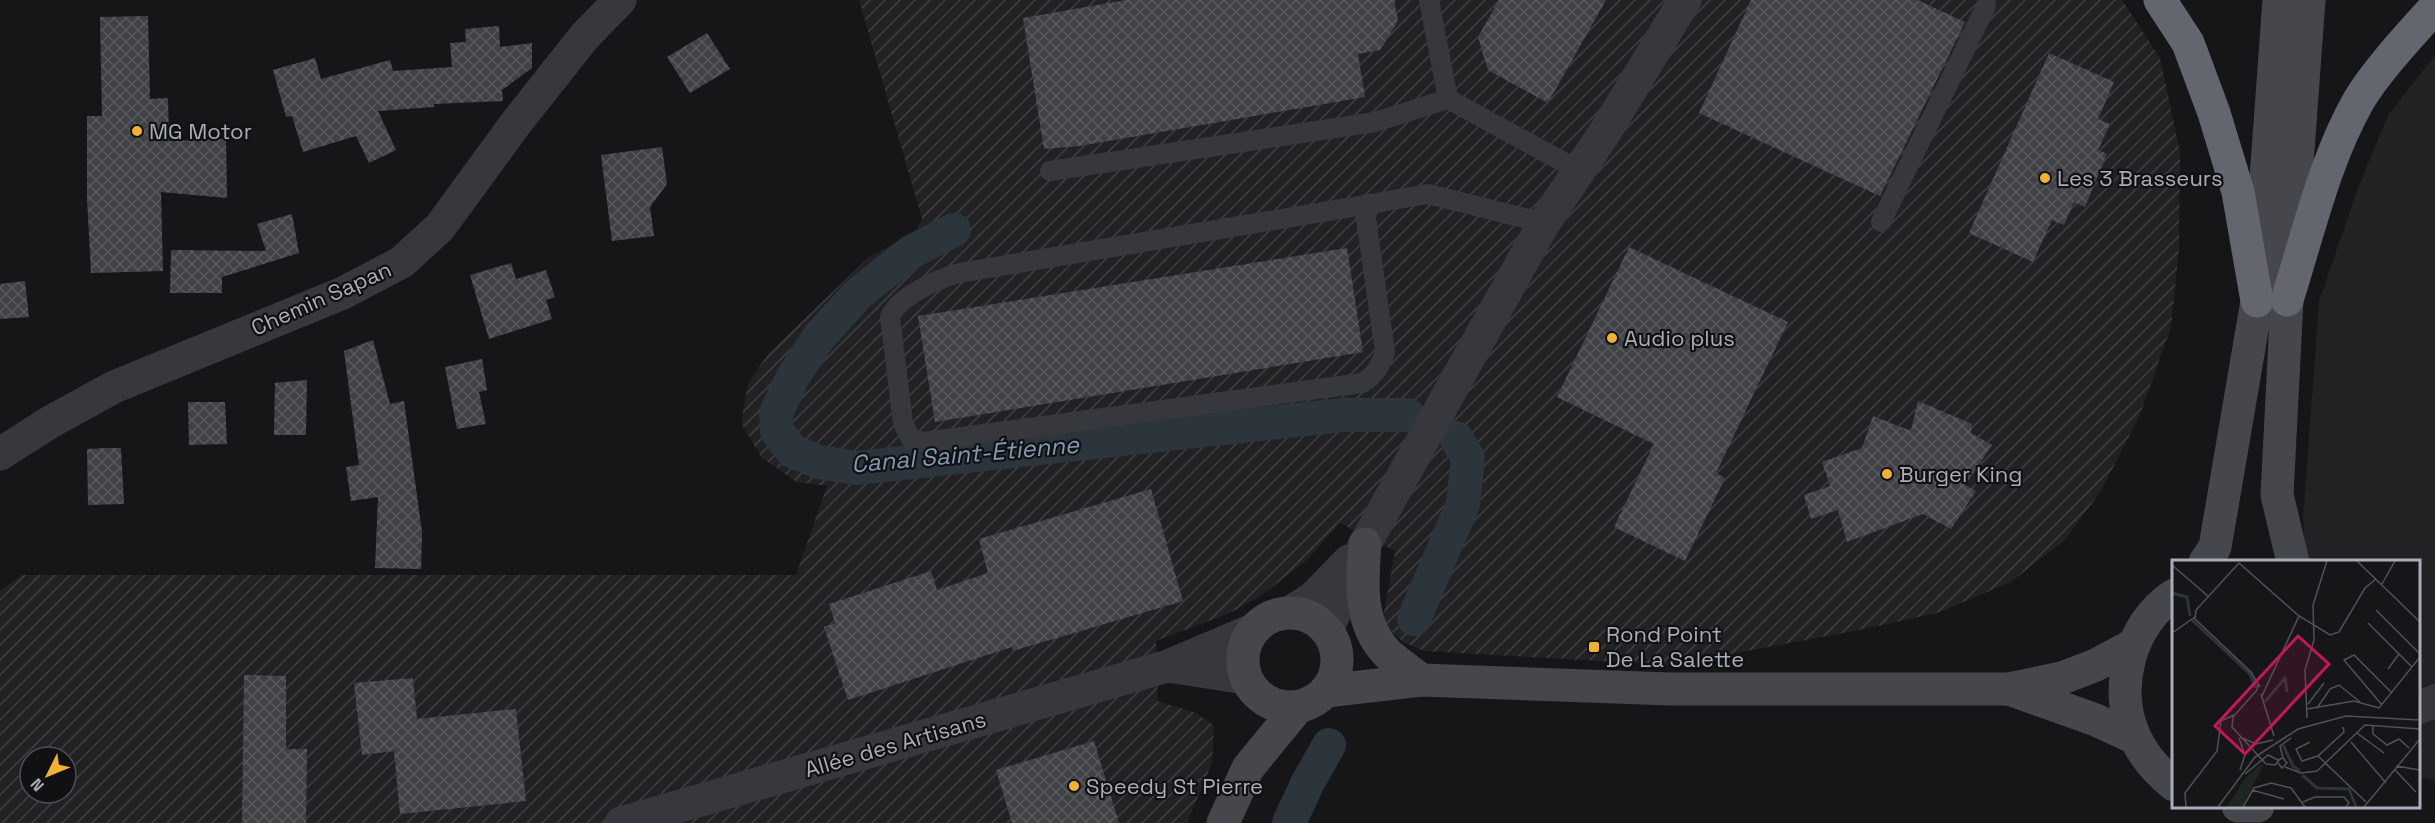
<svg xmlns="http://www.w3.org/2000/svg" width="2435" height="823" font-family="'Space Grotesk',sans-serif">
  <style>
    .built { fill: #222225 }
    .industrial { fill: url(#industrial-furrows); fill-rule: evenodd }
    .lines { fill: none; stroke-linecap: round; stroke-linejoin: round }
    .canal { stroke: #2c353c; stroke-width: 34 }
    .building { fill: url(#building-cross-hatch) }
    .lane { stroke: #37383d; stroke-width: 20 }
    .street { stroke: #37383d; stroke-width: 33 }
    .secondary { stroke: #45474d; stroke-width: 33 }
    .highway { stroke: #63666e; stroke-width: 33 }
    .poi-dot { fill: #f2b134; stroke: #111113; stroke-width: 2 }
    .labels { text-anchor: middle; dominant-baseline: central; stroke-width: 4.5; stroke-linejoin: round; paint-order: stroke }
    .poi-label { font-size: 22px; fill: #a8adb8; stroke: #111113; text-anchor: start }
    .street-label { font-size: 22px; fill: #a8adb8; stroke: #111113 }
    .water-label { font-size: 24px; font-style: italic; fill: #7f9bb3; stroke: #111113 }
    .inset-river { fill: none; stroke: #2c353c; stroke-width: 3 }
    .inset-road { fill: none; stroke: #505258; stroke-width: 1.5 }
    .view { fill: #c2185b; fill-opacity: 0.15; stroke: #c2185b; stroke-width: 3 }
    .inset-edge { fill: none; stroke: #a8adb8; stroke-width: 3 }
  </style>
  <defs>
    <pattern id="industrial-furrows" width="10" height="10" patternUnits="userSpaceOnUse" patternTransform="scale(1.5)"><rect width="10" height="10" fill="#222225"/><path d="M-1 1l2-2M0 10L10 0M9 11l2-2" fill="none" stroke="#3f3f43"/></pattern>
    <pattern id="building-cross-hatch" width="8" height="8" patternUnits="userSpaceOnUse" patternTransform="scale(1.5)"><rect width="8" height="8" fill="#404145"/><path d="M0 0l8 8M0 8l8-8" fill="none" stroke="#595a5e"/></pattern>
  </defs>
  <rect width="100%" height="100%" fill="#161618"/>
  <polygon class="built" points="2435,55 2435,781 2419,777 2418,562 2308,562 2305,557 2303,518 2319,302 2356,193 2388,115"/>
  <path class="industrial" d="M 859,0 L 2122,0 L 2160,58 L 2180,152 L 2179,249 L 2171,327 L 2140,415 L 2101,491 L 2064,541 L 2009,583 L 1937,613 L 1859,630 L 1672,665 L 1424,651 L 1403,642 L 1388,628 L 1383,617 L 1395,551 L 1340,523 L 1307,560 L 1262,595 L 1230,613 L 1156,641 L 1158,701 L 1196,713 L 1211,723 L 1214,727 L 1212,763 L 1187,823 L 0,823 L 0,591 L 22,575 L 796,575 L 827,486 L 796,482 L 761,457 L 741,423 L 748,383 L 768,354 L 869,257 L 915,232 L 922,219 ZM 30,757 L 66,757 L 66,793 L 30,793 Z"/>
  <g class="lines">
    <g class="canal">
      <polyline points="954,230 911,252 858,294 818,338 793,377 776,413 777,431 792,451 819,462 856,468 1343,415 1408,415"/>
      <polyline points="1414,619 1463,504 1468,458 1456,438"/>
      <polyline points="1289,823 1308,782 1329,745"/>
    </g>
  </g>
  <g class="building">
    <polygon points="1126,0 1394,0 1398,21 1380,50 1358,54 1365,97 1079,146 1044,149 1023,18"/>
    <polygon points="1499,0 1606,0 1548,103 1488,70 1478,37"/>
    <polygon points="1751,0 1917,0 1965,22 1880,196 1699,113"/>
    <polygon points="148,16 150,99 168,98 169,141 226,139 227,198 161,192 163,271 91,273 87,198 87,116 102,116 100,17"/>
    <polygon points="499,26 500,47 532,43 532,68 502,90 503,101 434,104 434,107 378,111 396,150 369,163 356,136 303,152 292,116 286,117 273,70 315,58 321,79 390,60 393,71 452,67 450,43 466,42 465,29"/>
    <polygon points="707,33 730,69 690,93 667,57"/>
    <polygon points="2049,53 2114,82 2098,119 2110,124 2098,150 2107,154 2085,207 2074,202 2064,225 2052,220 2033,262 1969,233"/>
    <polygon points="662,147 667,184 650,207 654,236 612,241 601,155"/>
    <polygon points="292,214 299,253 222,277 222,293 170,293 171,250 266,251 257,224"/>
    <polygon points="1629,247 1788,322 1716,473 1725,478 1685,561 1614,527 1654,444 1557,397"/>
    <polygon points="1347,248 1363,352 935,422 918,316"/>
    <polygon points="511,263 516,279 546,270 555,297 546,300 552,319 489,339 470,275"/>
    <polygon points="25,281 29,317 0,319 0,284"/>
    <polygon points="373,340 390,404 404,401 422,532 421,569 375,568 378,497 351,501 346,467 359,465 344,351"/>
    <polygon points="482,359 487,390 479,392 486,424 457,429 445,367"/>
    <polygon points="307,380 306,435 274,435 275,383"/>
    <polygon points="1918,401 1972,424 1971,433 1992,445 1965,485 1976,491 1951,529 1923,514 1847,542 1838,510 1811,519 1804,495 1830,486 1822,462 1862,448 1873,416 1911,431"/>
    <polygon points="188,402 225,402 227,444 189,445"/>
    <polygon points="106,448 121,448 124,504 88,505 87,449"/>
    <polygon points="1151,489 1183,601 1013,651 1012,647 848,700 824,627 835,623 829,604 931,571 937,590 988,573 979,539"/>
    <polygon points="244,675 286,676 286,749 307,749 306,823 242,823"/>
    <polygon points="413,678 417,719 516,709 526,801 400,814 394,751 362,755 354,683"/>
    <polygon points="1094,741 1119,823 1012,823 996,770"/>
  </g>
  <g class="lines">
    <g class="lane">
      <polyline points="1429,0 1448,99"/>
      <polyline points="1050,171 1375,122 1448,99 1578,170"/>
      <path d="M 1364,205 L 1385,352 C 1380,367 1375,375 1362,383 L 924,442 L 911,439 L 903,423 L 890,317 C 899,296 938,279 959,273 L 1364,205 L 1428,194 L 1544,223"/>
      <polyline points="1881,222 1986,6"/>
    </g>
    <g class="street">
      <polyline points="0,454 52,421 114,387 343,293 402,262 440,227 516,123 584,37 620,0"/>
      <polyline points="1290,612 1313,598 1349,561"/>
      <polyline points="1327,630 1365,544 1544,223 1605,132 1685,0"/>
      <polyline points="1168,666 1246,678"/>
      <polyline points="2418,708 2435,701"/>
      <polyline points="621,823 1168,666 1253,630"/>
    </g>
    <g class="secondary">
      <path d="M 1365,544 C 1362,583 1358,624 1388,654 C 1398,663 1410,671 1421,680"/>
      <polyline points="2205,562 2215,547 2257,301 2279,0"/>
      <polyline points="2293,562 2277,495 2287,300 2309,0"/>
      <path d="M 2174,595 C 2129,624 2112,692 2136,739 C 2145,758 2158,772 2174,785"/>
      <circle cx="1290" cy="660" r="47"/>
      <polyline points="2009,689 2096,720 2135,738"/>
      <polyline points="1326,691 1421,680 1671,689 2009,689 2062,678 2096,665 2133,645"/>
      <polyline points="2238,806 2258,806"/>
      <polyline points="1223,823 1248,768 1298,707"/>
    </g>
    <g class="highway">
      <polyline points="2160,0 2188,43 2214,113 2238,192 2257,301"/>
      <path d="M 2287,300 C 2308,234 2325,159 2359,100 C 2377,70 2411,34 2435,7"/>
    </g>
  </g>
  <g class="poi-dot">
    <circle cx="137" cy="131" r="6"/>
    <circle cx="2045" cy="178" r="6"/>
    <circle cx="1612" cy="338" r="6"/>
    <circle cx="1887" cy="474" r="6"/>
    <rect x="1588" y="641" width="12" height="12" rx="3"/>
    <circle cx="1074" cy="786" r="6"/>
  </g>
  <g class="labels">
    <g class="poi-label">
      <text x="149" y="131">MG Motor</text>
      <text x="2057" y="178">Les 3 Brasseurs</text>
      <text x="1624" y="338">Audio plus</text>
      <text x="1899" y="474">Burger King</text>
      <text x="1606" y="634">Rond Point<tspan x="1606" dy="25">De La Salette</tspan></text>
      <text x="1086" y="786">Speedy St Pierre</text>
    </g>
    <g class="street-label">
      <text transform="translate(321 298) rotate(-24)">Chemin Sapan</text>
      <text transform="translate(895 744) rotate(-16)">Allée des Artisans</text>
    </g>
    <g class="water-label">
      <text transform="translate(965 454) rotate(-5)">Canal Saint-Étienne</text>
    </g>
  </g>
  <g transform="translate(2172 560)">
    <rect width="248" height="248" fill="#161618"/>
    <path d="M 89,204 L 91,206 L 70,247 L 55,247 L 74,217 Z" fill="#1e261f"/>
    <path class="inset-river" d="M 0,33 L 15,37 L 18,56M 20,60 L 78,114 L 84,128M 93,142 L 113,118 L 115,132M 111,185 L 121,206 L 128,211M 130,215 L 145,228 L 177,229 L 184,247"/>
    <path class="inset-road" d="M 185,1 L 248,62M 67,3 L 127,56 L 158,75 L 167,72 L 193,28 L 204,19M 67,3 L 24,50 L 23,59 L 79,112 L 88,127M 0,5 L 37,37M 210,24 L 223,1M 204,50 L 248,94M 196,63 L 240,107M 0,73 L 23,57M 216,109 L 227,94M 86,124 L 85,130 L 61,157 L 60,167 L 94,204 L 103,205 L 108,199 L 111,198 L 115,203 L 110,208 L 105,202M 89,134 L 102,176M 90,136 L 127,56M 136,144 L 152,123M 210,145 L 172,100 L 182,95 L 220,133M 145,148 L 158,129 L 167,125 L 188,142M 135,149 L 182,141 L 207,148 L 248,97M 135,158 L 133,110 L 142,80 L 141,45 L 155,1M 201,165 L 201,174 L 215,185 L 227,179 L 237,188M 185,173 L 212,193M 68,177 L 84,184 L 101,180M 67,178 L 73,195 L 68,210M 138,182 L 124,189 L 130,201 L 146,196 L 172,172 L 171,167M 179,182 L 214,223M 146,196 L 194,242M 111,198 L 108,186 L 119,178M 224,206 L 248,210M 113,207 L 129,213 L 145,211 L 193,165 L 248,169M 223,210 L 244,232M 73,214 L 96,195 L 106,200M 80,230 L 112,239M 131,242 L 143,237 L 172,237 L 177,243 L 174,247M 14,247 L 13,233 L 45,191 L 49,161 L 62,155M 46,247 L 83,197 L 126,169 L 174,156 L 248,160M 71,247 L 82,228 L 99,223 L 119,228 L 133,247M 192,247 L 248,179"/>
    <path class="view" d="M 126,76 L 157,104 L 73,194 L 43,166 Z"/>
    <rect width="248" height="248" class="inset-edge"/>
  </g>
  <g transform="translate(48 775) rotate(227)"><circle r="28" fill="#111113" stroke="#4d4f55" stroke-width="1.5"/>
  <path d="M0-4.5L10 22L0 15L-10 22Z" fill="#f2b134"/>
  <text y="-9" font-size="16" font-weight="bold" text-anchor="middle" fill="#a8adb8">N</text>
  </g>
</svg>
